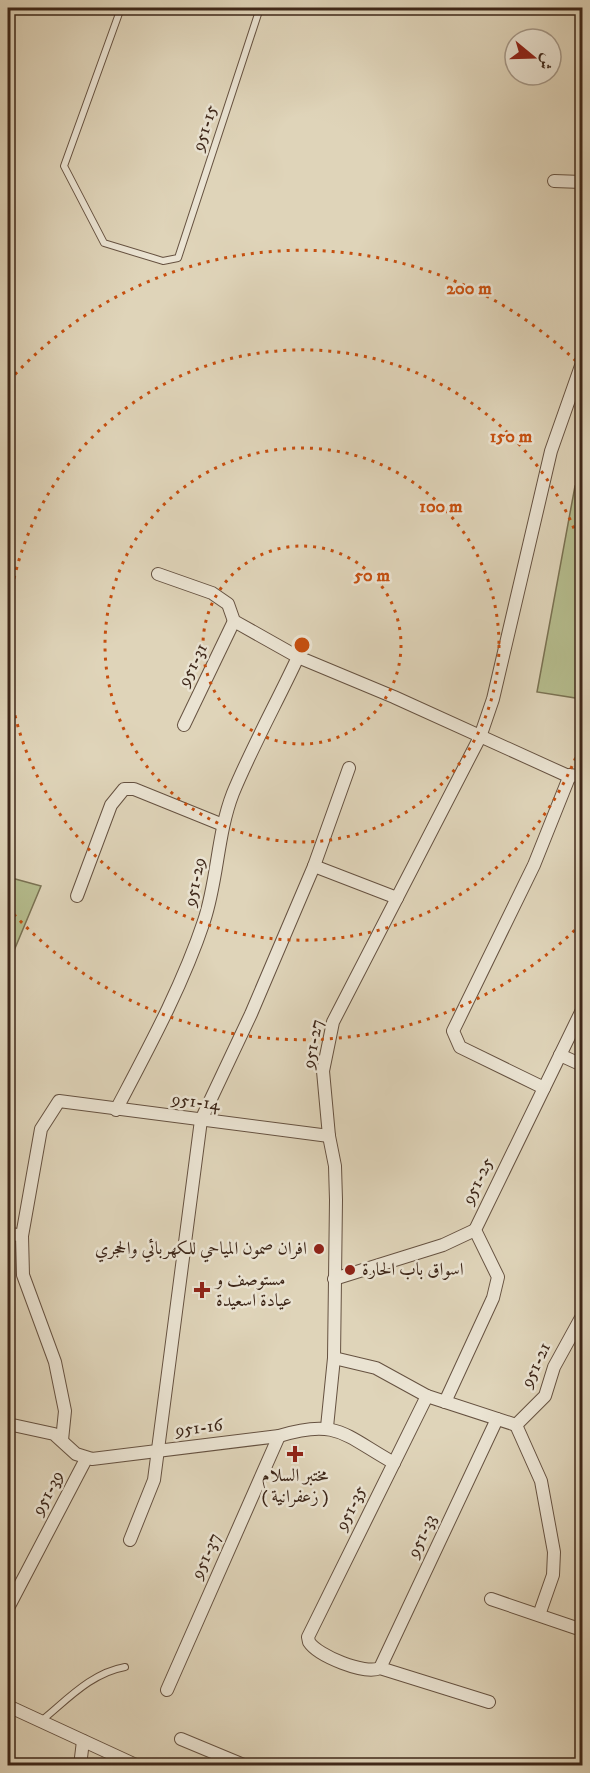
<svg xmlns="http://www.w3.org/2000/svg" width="590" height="1773" font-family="'IM FELL DW Pica',Amiri,serif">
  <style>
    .green { fill: #b5bc8d; stroke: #7a7253; stroke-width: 1.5 }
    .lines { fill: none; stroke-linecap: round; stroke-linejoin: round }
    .service-casing { stroke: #665241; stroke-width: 8 }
    .minor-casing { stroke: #665241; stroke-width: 14 }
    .service { stroke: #eae3d2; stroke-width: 6 }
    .minor { stroke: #eae3d2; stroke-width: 12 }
    .ring { fill: none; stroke: #c64f0f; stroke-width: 3; stroke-dasharray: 3 6 }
    .poi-dot { fill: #8f2418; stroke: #eae3d2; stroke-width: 2 }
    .labels { text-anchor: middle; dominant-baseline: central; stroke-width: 5; stroke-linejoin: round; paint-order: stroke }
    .street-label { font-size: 18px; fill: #3e2719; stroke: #eae3d2 }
    .poi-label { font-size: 18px; fill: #3e2719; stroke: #eae3d2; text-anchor: start }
    .centre { fill: #c64f0f; stroke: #eae3d2; stroke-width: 3 }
    .ring-label { font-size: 18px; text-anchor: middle; font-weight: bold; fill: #c64f0f; stroke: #eae3d2; stroke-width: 5; stroke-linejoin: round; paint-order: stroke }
  </style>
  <rect width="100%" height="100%" fill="#dfd4b9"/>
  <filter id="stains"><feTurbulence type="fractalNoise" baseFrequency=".00333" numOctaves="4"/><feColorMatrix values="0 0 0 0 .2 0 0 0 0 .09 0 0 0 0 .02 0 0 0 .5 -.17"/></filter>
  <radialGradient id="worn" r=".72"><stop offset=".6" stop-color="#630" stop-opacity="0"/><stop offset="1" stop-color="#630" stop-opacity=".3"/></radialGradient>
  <g class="green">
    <polygon points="575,486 582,487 582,699 537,692"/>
    <polygon points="8,877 41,886 8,965"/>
  </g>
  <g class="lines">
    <defs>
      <g id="service">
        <polyline points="121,8 64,166 104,243 163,261 178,258 260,8"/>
        <path d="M 41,1721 C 67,1700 91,1673 125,1667"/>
      </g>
      <g id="minor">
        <polyline points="578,8 582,9"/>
        <polyline points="554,181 582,182"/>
        <polyline points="158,574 212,593 228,604 234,621 298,657 394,697 566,775 582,776"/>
        <polyline points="184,725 234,621"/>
        <polyline points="314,866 397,898"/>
        <polyline points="77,896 111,805 124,789 134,789 223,825"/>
        <polyline points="560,1055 582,1065"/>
        <polyline points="544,1088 460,1047 453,1031 534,865 570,775"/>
        <path d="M 116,1110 C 148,1049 182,987 204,921 C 218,879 217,834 233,793 C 252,747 277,702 298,657"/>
        <polyline points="8,1233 22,1236"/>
        <polyline points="334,1279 443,1245 475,1230"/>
        <polyline points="334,1358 376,1368 427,1396 516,1425"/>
        <path d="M 427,1396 L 308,1637 L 309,1642 C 318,1656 365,1675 380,1668 L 489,1702"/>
        <polyline points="445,1402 493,1298 498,1277 475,1230 582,1010"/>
        <path d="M 8,1424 L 54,1434 L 76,1454 L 92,1459 L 279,1436 C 337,1418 344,1435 394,1463"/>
        <polyline points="516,1425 541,1481 554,1552 553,1575 539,1615"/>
        <polyline points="516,1425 545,1396 554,1367 582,1316"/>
        <polyline points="327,1427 334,1358 336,1200 335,1166 329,1136 323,1071 333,1022 480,737 493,699 551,451 582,363"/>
        <polyline points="62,1440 65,1411 55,1362 23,1275 22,1236 41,1129 59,1101 329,1136"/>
        <polyline points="130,1540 154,1480 201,1120 251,1014 314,866 349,768"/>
        <polyline points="491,1599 582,1630"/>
        <polyline points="8,1608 86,1459"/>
        <polyline points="380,1668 497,1419"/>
        <polyline points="167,1690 279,1436"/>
        <polyline points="8,1706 138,1766"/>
        <polyline points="181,1739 246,1766"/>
        <polyline points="80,1766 83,1741"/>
      </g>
    </defs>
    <use href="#service" class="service-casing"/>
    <use href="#minor" class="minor-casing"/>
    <use href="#service" class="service"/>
    <use href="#minor" class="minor"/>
  </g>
  <g class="ring">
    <circle cx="302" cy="645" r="99"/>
    <circle cx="302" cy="645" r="197"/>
    <path d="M582 741A296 296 0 0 1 8 676M8 614A296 296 0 0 1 582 549"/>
    <path d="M581 924A394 394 0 0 1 9 909M9 381A394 394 0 0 1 581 366"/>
  </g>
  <g class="poi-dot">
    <circle cx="319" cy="1249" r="6"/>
    <circle cx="350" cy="1270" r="6"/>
    <path d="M199 1281h6v6h6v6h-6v6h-6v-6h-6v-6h6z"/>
    <path d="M292 1445h6v6h6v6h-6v6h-6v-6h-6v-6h6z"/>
  </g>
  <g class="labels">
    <g class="street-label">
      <text transform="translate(205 128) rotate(-72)">951-15</text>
      <text transform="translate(193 665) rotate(-64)">951-31</text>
      <text transform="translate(195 882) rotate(-78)">951-29</text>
      <text transform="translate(313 1044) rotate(-79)">951-27</text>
      <text transform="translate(196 1102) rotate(7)">951-14</text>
      <text transform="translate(478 1181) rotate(-64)">951-25</text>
      <text transform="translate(536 1365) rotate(-65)">951-21</text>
      <text transform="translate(199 1428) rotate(-7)">951-16</text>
      <text transform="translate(48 1493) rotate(-62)">951-39</text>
      <text transform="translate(351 1508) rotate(-64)">951-35</text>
      <text transform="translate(422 1536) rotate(-65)">951-33</text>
      <text transform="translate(206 1556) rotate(-66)">951-37</text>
    </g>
    <g class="poi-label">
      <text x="307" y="1249" text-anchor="end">افران صمون المياحي للكهربائي والحجري</text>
      <text x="362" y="1270">اسواق باب الحارة</text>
      <text x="216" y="1280">مستوصف و<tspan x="216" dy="21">عيادة اسعيدة</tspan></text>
      <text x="295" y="1476" text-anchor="middle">مختبر السلام<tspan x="295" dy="21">( زعفرانية )</tspan></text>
    </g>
  </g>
  <circle cx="302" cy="645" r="9" class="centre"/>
  <g class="ring-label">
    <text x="469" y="294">200 m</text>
    <text x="511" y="442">150 m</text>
    <text x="441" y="512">100 m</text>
    <text x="372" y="581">50 m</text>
  </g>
  <rect width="590" height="1773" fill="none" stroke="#dfd4b9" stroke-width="30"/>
  <rect x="9" y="9" width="572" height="1755" fill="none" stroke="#3e2719" stroke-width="3"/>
  <rect x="15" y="15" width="560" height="1743" fill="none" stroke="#3e2719" stroke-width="1.5"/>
  <g transform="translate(533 57) rotate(109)"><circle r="28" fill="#eae3d2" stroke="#a59888" stroke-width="1.5"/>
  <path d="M0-4.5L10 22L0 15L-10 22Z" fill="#8f2418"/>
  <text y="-9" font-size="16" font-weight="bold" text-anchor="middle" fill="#3e2719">ش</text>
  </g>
  <rect width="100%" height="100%" filter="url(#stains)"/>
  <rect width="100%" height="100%" fill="url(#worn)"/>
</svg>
